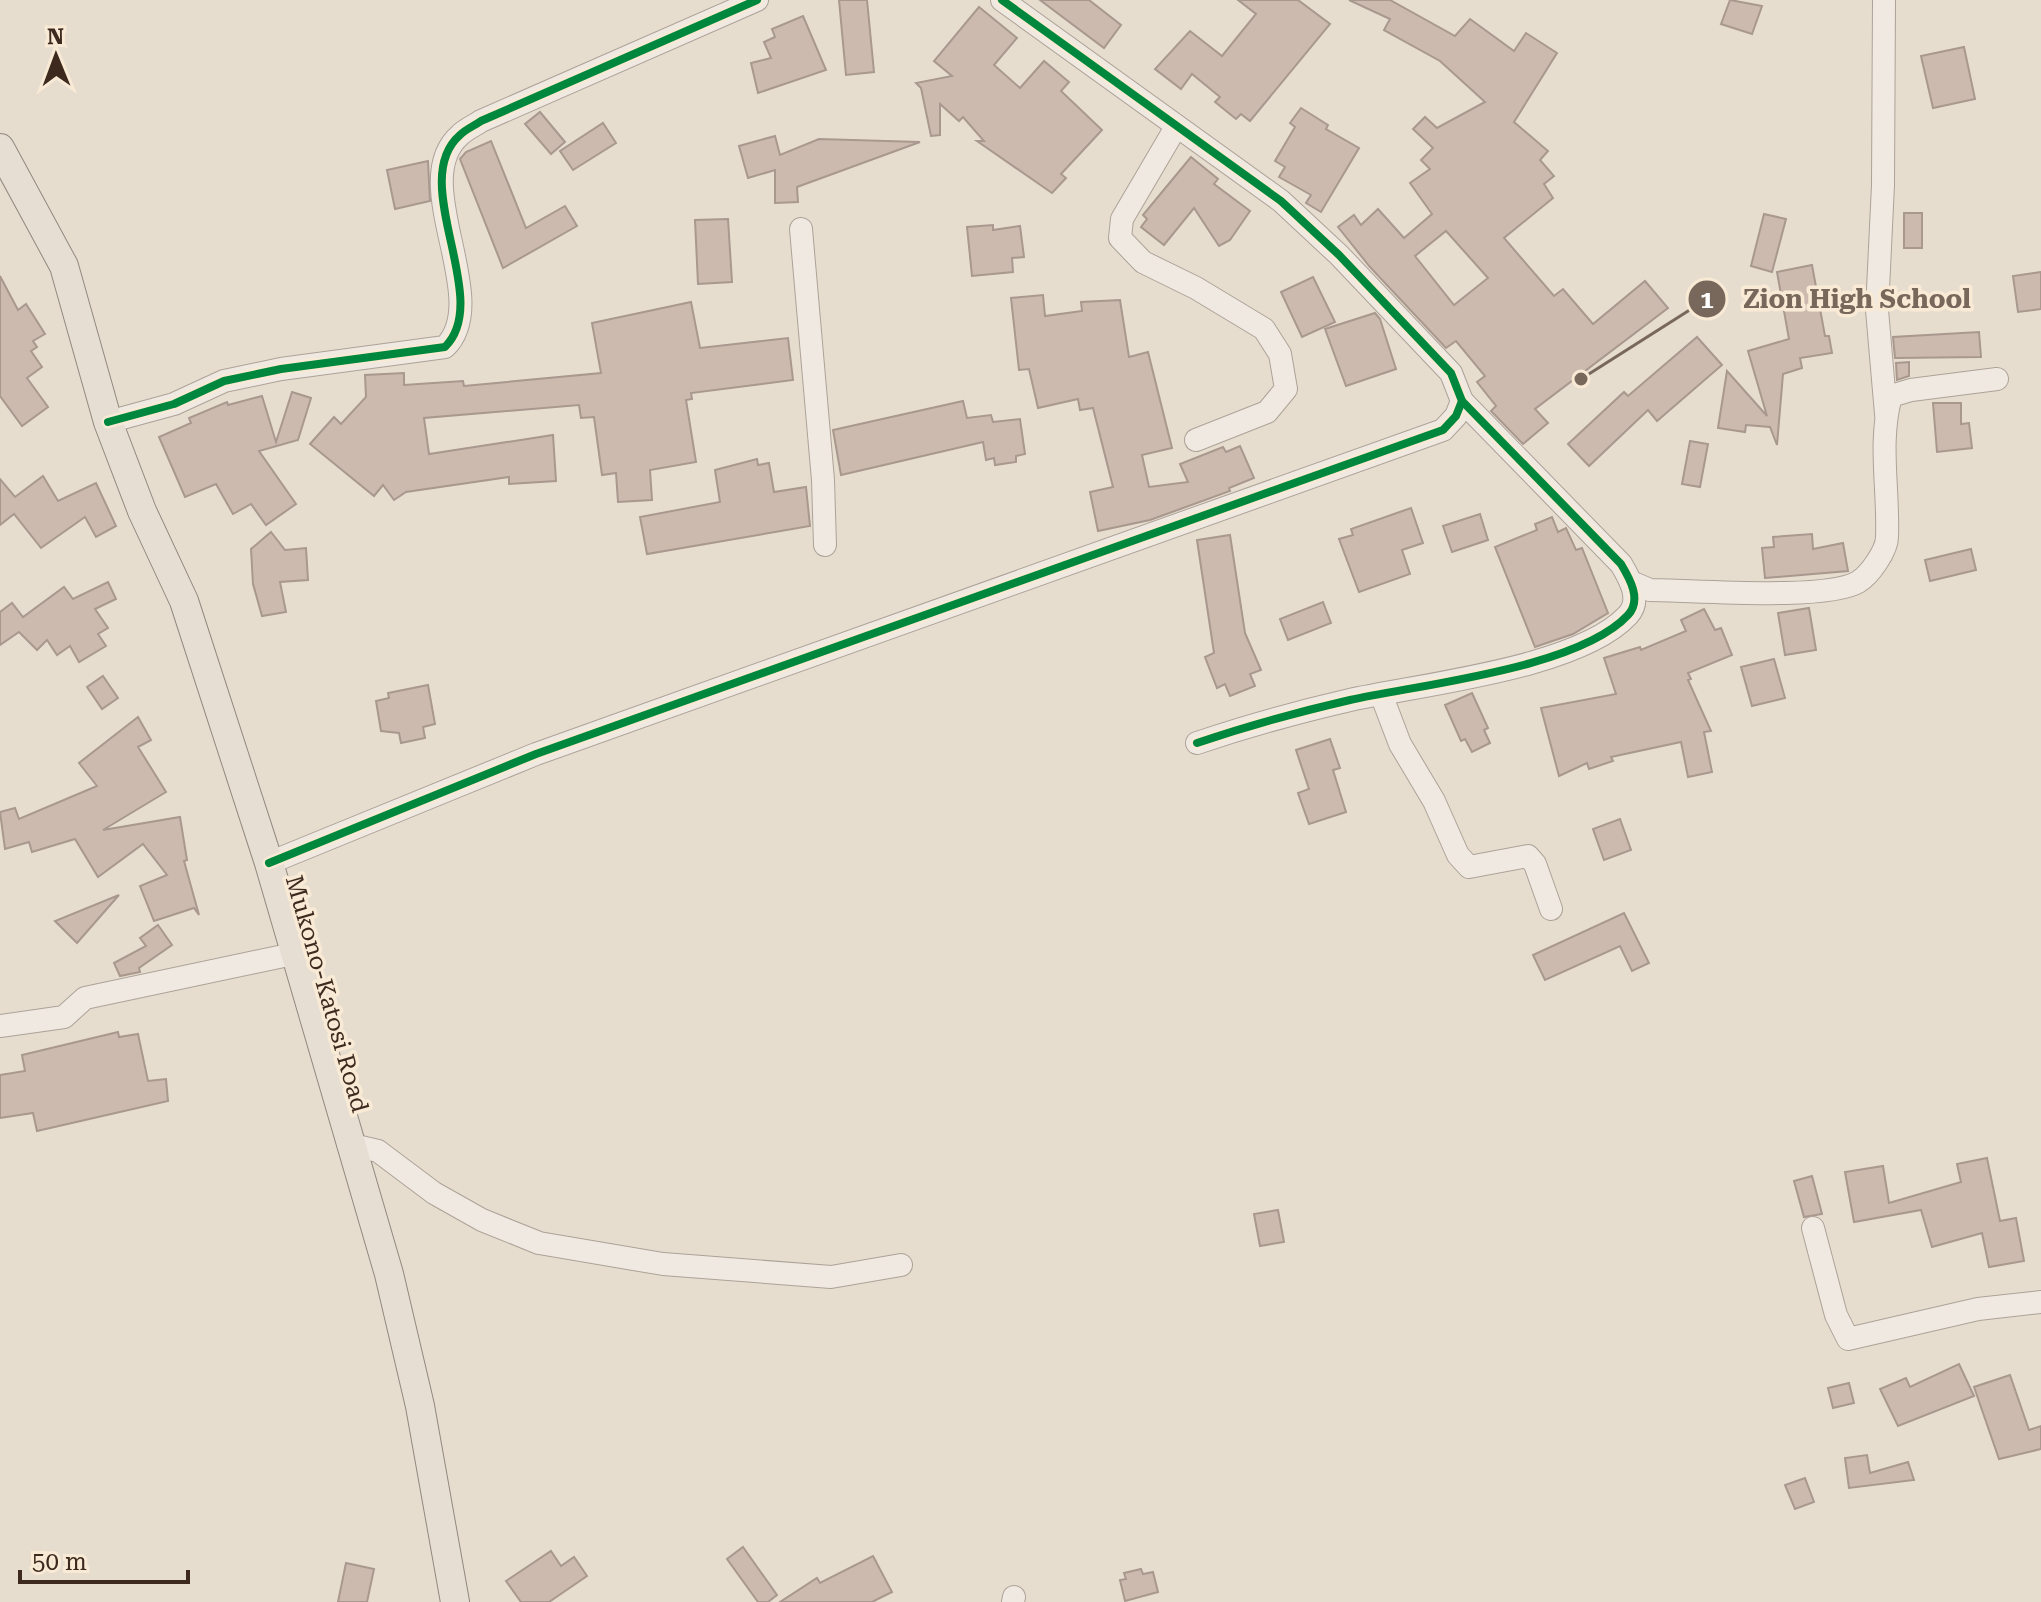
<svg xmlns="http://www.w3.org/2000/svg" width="2041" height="1602" font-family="'Roboto Serif',serif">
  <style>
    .building { fill: #ccbaaf; stroke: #a8988e; stroke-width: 2; fill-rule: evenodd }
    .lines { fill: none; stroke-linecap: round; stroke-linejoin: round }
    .minor-casing { stroke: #ada297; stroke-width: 24 }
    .major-casing { stroke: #92887f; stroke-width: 30 }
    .minor { stroke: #efe9e1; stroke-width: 22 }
    .major { stroke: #e6ded2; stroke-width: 28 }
    .cycleway-casing { stroke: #f8ead5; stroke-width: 13 }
    .cycleway { stroke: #00873e; stroke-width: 8 }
    .labels { text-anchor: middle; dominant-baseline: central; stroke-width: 7; stroke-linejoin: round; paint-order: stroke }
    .street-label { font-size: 24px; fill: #3d291e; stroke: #f8ead5 }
    .leader { fill: none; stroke: #78685c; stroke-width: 3 }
    .callout-dot { fill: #78685c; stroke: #f8ead5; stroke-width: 3 }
    .mark-label { font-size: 24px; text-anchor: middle; font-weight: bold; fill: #fff }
    .callout-label { font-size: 26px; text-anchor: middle; font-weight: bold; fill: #78685c; stroke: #f8ead5; stroke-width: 7; stroke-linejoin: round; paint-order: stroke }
  </style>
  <rect width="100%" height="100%" fill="#e7ddcf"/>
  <g class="building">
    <polygon points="839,0 867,0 874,72 846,75"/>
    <polygon points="1040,0 1089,0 1121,25 1104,48"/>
    <polygon points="1238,0 1298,0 1330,24 1250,121 1241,114 1236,119 1215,102 1220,97 1192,74 1181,89 1155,69 1190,31 1222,56 1256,14"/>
    <path d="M 1349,0 L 1390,0 L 1455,36 L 1470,19 L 1514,51 L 1526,33 L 1557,53 L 1514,122 L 1548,151 L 1540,160 L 1554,176 L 1544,184 L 1553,198 L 1504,238 L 1554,296 L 1563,289 L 1593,324 L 1645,281 L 1668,308 L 1535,409 L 1548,423 L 1523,444 L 1491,411 L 1496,406 L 1477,382 L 1485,376 L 1456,341 L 1446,348 L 1370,267 L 1338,227 L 1354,215 L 1361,225 L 1378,209 L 1404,238 L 1432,214 L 1410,183 L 1430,169 L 1421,160 L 1433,148 L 1413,129 L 1425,117 L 1437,128 L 1485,102 L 1440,61 L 1384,30 L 1390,19 ZM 1446,231 L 1488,278 L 1454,305 L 1415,256 Z"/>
    <polygon points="1730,0 1762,6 1752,34 1721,24"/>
    <polygon points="979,7 1017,38 994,65 1020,88 1044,61 1069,82 1061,91 1102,130 1061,174 1066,178 1052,193 977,141 984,141 963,117 959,121 940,104 940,135 931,136 921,88 916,83 952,76 934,61"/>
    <polygon points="803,16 826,70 758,93 751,63 771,58 764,42 775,37 772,29"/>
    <polygon points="1964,47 1975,99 1933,108 1921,56"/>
    <polygon points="1301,108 1328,125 1326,129 1359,148 1321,212 1306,203 1311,195 1279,177 1285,167 1275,161 1295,127 1290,123"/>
    <polygon points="540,112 565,142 551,154 525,124"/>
    <polygon points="603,123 616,143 573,170 560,151"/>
    <polygon points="775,136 780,155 819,139 920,142 797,187 798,202 775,203 775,170 748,178 739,146"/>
    <polygon points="491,141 526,228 565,206 577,226 503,268 460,159 466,152"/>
    <polygon points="1191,157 1218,179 1214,184 1250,211 1230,240 1219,246 1194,208 1164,245 1141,227 1147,219 1143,215"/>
    <polygon points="428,161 430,201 395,209 387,170"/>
    <rect x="1904" y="213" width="18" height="35"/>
    <polygon points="1764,214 1786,219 1772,272 1751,266"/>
    <polygon points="728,219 732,282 698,284 695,220"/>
    <polygon points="993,225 993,230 1020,226 1024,257 1012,258 1013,272 972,276 967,227"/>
    <polygon points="1812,265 1825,336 1829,336 1832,353 1800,358 1802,368 1783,374 1777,445 1770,427 1746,425 1745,432 1718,428 1727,371 1767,416 1748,351 1789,339 1777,272"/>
    <polygon points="2041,272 2041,309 2018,312 2013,276"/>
    <polygon points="0,276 18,310 26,304 45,334 33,341 37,347 31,351 42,367 27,378 48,407 22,426 0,396"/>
    <polygon points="1313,277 1335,322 1302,337 1281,292"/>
    <polygon points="1043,295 1045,316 1082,311 1081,302 1120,300 1129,357 1148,352 1172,448 1142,455 1149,487 1188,482 1180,464 1223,447 1226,452 1240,446 1254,478 1229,488 1230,491 1150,520 1098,531 1090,492 1113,487 1093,408 1080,410 1078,399 1038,408 1029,369 1019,370 1011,298"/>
    <polygon points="691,302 700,348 788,338 793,380 691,393 692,399 686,400 696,462 650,470 652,500 618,502 616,473 602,475 594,417 581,418 579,405 424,418 429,454 553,435 556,481 509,484 509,477 406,492 394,500 383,485 374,496 310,444 334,417 341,424 366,397 365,375 404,373 404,385 463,381 464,386 601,373 592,323"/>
    <polygon points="1375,313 1380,319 1396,369 1346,386 1325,329"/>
    <polygon points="1979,332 1981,357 1895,358 1893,337"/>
    <polygon points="1697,337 1722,365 1657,421 1648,410 1589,466 1568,444 1624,392 1628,396"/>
    <polygon points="1909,362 1909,376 1897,380 1896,363"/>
    <polygon points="292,392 311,398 298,440 259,451 296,504 266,525 251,504 233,514 216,484 185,497 159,437 191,423 189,418 227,402 228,405 262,396 276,442"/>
    <polygon points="963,401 967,418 991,415 993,422 1020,419 1025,454 1016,456 1016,462 995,465 994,458 986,460 983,442 841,475 833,430"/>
    <polygon points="1933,403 1961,403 1961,424 1969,423 1972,448 1937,452"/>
    <polygon points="1690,441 1708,444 1700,487 1682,484"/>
    <polygon points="757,459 758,465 769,463 774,492 806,487 810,526 647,554 640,517 720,502 715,470"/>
    <polygon points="43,476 58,501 96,483 116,526 96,537 85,517 41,548 14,514 0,525 0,479 15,497"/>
    <polygon points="1411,508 1423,543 1402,550 1410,574 1359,592 1339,539 1353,535 1351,529"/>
    <polygon points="1480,514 1488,540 1452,552 1443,526"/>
    <polygon points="1552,517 1558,532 1566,528 1576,550 1582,548 1608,613 1573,634 1535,647 1495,547 1537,530 1535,524"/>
    <polygon points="271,532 285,550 306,548 308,580 280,582 286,612 262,616 253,584 251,549"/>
    <polygon points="1812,534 1813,549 1843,543 1848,571 1765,578 1762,548 1774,547 1773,537"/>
    <polygon points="1230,535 1245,633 1261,670 1250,674 1255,686 1230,696 1225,684 1217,688 1205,657 1214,653 1197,540"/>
    <polygon points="1971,549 1976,570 1930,581 1925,560"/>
    <polygon points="108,582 116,599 95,609 108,628 98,634 106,646 79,662 70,646 57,655 47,640 37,650 19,632 0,645 0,612 12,603 23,617 64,587 73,599"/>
    <polygon points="1323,602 1331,623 1288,640 1280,619"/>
    <polygon points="1809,608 1816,650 1785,655 1778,613"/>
    <polygon points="1704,609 1715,630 1721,628 1732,655 1688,673 1691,679 1688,680 1711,731 1704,732 1712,772 1688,777 1681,742 1611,757 1613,761 1589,769 1587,763 1559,776 1541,708 1616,694 1604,658 1640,647 1641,650 1686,631 1681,620"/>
    <polygon points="1774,659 1785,698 1752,706 1741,667"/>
    <polygon points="103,676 118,698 102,709 87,687"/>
    <polygon points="428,685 435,724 423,727 425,738 401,743 399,733 381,731 376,701 389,698 388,693"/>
    <polygon points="1472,693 1488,728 1484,730 1490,743 1472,752 1465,739 1461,741 1445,705"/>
    <polygon points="138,717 151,740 138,747 166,792 103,830 180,817 187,860 184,861 199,915 194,908 154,921 140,886 167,875 143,844 98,877 75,839 32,852 29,842 5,849 0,812 15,808 19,819 97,786 79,763"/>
    <polygon points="1330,739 1340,768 1333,770 1346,812 1309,824 1298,793 1309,789 1296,750"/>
    <polygon points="1620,819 1631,850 1604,860 1593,829"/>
    <polygon points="119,895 77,943 55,921"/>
    <polygon points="1624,913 1649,963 1632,971 1620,946 1545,980 1533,955"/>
    <polygon points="158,925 172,945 139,968 140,972 120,976 114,963 146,946 140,938"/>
    <polygon points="118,1032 119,1037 138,1034 148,1081 166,1079 168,1101 37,1131 33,1113 0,1118 0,1075 25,1071 22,1055"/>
    <polygon points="1987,1158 2000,1221 2016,1218 2024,1261 1989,1267 1982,1233 1932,1247 1921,1210 1854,1222 1845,1172 1883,1166 1889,1203 1961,1182 1957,1164"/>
    <polygon points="1812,1176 1822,1214 1804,1217 1794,1181"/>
    <polygon points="1278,1210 1284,1242 1260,1246 1254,1214"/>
    <polygon points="1959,1364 1974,1396 1898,1426 1880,1389 1906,1378 1910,1387"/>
    <polygon points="2010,1375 2029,1430 2041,1426 2041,1449 1999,1459 1974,1387"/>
    <polygon points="1849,1383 1854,1403 1833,1408 1828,1388"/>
    <polygon points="1867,1455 1870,1473 1908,1462 1914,1480 1849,1488 1845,1458"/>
    <polygon points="1805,1478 1814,1502 1795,1509 1785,1485"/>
    <polygon points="743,1547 777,1595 768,1602 758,1602 727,1559"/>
    <polygon points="551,1551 561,1566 574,1557 587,1576 549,1602 521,1602 506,1581"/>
    <polygon points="873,1556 892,1592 872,1602 780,1602 817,1578 820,1583"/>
    <polygon points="346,1563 374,1569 367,1602 338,1602"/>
    <polygon points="1141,1569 1143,1574 1153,1572 1158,1592 1125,1601 1120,1580 1126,1579 1124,1573"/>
  </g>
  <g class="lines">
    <defs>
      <g id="minor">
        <polyline points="1884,0 1883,185 1877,310 1886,414"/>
        <polyline points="1176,127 1122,219 1120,238 1143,262 1196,288 1264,329 1280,354 1286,389 1267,412 1196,440"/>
        <polyline points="801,229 823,480 825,545"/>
        <path d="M 108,422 L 174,404 L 224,381 L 281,369 L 445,347 C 494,299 406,182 460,135 C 466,129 474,126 481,121 L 757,0"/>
        <path d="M 1631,582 L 1650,590 C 1693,590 1826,601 1858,582 C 1870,575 1887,550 1887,537 C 1889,490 1878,442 1891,396 L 1911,390 L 1997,379"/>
        <polyline points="1381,694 1400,744 1434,801 1458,855 1469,867 1528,856 1535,864 1551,909"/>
        <path d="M 1197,743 C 1247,726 1298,712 1350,700 C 1423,684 1579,668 1628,615 C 1642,600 1630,579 1621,564 L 1462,401"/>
        <polyline points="269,863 536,754 1443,430 1456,416 1462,401 1451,373 1339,255 1281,201 1002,0"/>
        <polyline points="0,1026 64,1017 85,998 293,954"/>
        <polyline points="348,1144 378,1151 434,1193 482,1220 539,1243 663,1264 831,1277 901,1265"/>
        <polyline points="1813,1228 1836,1315 1848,1339 1978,1309 2041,1302"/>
        <polyline points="1013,1602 1014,1597"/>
      </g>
      <polyline id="major" points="0,148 64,266 108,422 142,511 184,601 269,863 389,1274 420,1406 455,1602"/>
    </defs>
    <use href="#minor" class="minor-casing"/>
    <use href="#major" class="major-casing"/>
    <use href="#minor" class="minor"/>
    <use href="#major" class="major"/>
    <defs>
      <g id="cycleway">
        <path d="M 108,422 L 174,404 L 224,381 L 281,369 L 445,347 C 494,299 406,182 460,135 C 466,129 474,126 481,121 L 757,0"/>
        <path d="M 1197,743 C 1247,726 1298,712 1350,700 C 1423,684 1579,668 1628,615 C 1642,600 1630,579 1621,564 L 1462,401"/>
        <polyline points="269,863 536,754 1443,430 1456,416 1462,401 1451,373 1339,255 1281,201 1002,0"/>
      </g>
    </defs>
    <use href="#cycleway" class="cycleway-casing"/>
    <use href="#cycleway" class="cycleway"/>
  </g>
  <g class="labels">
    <g class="street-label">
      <text transform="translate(327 994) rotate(74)">Mukono-Katosi Road</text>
    </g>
  </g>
  <path class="leader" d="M1581 379L1707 299"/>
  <g class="callout-dot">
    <circle cx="1581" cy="379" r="8"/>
    <circle cx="1707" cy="299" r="20"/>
  </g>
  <g class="mark-label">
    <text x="1707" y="308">1</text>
  </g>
  <g class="callout-label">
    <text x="1857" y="308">Zion High School</text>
  </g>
  <g transform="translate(56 56) rotate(359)" stroke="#f8ead5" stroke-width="6" paint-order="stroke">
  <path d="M0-6L14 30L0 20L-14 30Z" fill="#3d291e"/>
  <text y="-12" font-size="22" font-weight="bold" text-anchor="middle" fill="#3d291e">N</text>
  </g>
  <path d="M20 1570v12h168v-12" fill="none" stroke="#3d291e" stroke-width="4"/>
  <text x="32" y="1570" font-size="24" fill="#3d291e" stroke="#f8ead5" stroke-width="6" paint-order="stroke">50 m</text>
</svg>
